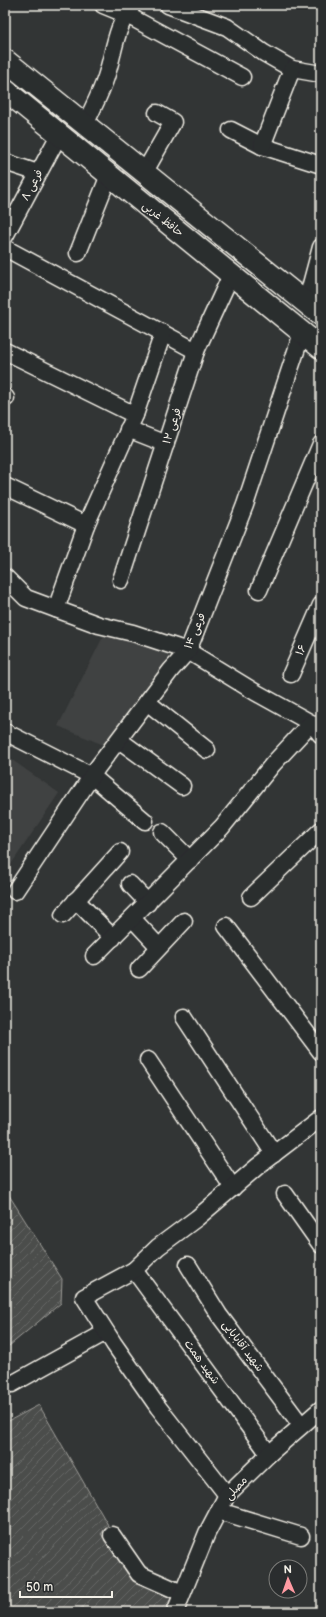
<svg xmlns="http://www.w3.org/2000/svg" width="326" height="1617" font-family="'Balsamiq Sans','Playpen Sans Arabic',sans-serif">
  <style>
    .built { fill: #404242 }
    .garden { fill: url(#garden-furrows); stroke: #a09f9a }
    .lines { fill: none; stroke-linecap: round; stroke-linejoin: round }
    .minor-casing { stroke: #f4f1e8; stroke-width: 19 }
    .major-casing { stroke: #f4f1e8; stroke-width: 24 }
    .minor { stroke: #2a2d2e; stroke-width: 16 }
    .major { stroke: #2a2d2e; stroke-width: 21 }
    .labels { text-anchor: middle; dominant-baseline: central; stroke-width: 3; stroke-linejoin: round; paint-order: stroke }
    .street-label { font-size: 11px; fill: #f4f1e8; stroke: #2a2d2e }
  </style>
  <defs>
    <pattern id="garden-furrows" width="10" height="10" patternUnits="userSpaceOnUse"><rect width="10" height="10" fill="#4b4d4c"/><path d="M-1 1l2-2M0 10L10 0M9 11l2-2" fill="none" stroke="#666766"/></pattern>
  </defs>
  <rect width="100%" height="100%" fill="#323535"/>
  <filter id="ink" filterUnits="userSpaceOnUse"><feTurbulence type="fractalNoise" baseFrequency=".025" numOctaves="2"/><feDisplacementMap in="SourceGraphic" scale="8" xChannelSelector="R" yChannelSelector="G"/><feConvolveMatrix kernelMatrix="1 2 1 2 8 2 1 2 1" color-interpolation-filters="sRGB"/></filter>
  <g filter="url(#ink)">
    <g class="built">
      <polygon points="105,633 138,641 161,650 169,656 106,746 58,726"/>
      <polygon points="5,755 59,793 10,866 5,863"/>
    </g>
    <g class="garden">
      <polygon points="5,1189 62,1279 61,1303 9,1346 5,1345"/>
      <polygon points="39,1405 108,1525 101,1534 134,1577 173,1596 164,1612 87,1612 83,1607 73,1612 5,1612 5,1423"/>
    </g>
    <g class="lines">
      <defs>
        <g id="minor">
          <polyline points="103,5 125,14 242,77"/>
          <polyline points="168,5 227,27 264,53 292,69 321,74"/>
          <path d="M 85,125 C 92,109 101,93 106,77 C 114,53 116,24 133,5"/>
          <polyline points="231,130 262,146 321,165"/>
          <polyline points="262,146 292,69"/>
          <polyline points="5,162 38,173"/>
          <polyline points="144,173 173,122 157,113"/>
          <polyline points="5,236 59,135"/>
          <polyline points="5,248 196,351"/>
          <polyline points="78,253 109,175"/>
          <polyline points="306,303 321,247"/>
          <polyline points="5,351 135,415"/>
          <polyline points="5,397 6,398"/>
          <polyline points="128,429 166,444"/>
          <polyline points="5,486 86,525"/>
          <polyline points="5,577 26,598 99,625 133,633 188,651 255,692 311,723 321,735"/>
          <polyline points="121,580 196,351 231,275"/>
          <polyline points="259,590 321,444"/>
          <polyline points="56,609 86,525 135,415 163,333"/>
          <polyline points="291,674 321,605"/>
          <polyline points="147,702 207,750"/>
          <polyline points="5,732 92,776 145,821"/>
          <polyline points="119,740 182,786"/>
          <polyline points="162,832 190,860"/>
          <polyline points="130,884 148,903"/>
          <polyline points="15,891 97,768 171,670 188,651 245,505 302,333"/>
          <polyline points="251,897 321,830"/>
          <polyline points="76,900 113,938"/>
          <polyline points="63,915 120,852"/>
          <polyline points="132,918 159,947"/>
          <polyline points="226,926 321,1052"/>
          <polyline points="94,956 222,827 273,764 311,723"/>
          <polyline points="139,969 184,921"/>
          <polyline points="184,1017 274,1154"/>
          <polyline points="148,1060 233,1188"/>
          <polyline points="285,1194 321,1245"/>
          <polyline points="188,1265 219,1315 301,1425"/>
          <polyline points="134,1270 269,1454"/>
          <polyline points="12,1384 106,1332"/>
          <polyline points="227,1495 158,1407 114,1344 84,1297 134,1270 158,1247 197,1218 258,1166 321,1118"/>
          <polyline points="219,1511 301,1536"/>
          <polyline points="112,1535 139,1574 182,1593"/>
          <polyline points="175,1612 207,1533 227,1495 269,1454 321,1409"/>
        </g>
        <g id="major">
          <polyline points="5,60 321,315"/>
          <polyline points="5,90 321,348"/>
        </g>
      </defs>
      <use href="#minor" class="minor-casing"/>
      <use href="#major" class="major-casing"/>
      <use href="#minor" class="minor"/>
      <use href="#major" class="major"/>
    </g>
  </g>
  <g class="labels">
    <g class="street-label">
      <text transform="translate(32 185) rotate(-62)">فرعی ۸</text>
      <text transform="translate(163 219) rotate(39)">حافظ غربی</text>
      <text transform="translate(172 426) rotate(-72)">فرعی ۱۲</text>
      <text transform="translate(195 631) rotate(-67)">فرعی ۱۴</text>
      <text transform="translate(301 650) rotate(-66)">۱۶</text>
      <text transform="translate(243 1346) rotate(53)">شهید آقابابایی</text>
      <text transform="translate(202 1362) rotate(54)">شهید همت</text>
      <text transform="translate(236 1488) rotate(-48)">مصلی</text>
    </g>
  </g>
  <rect width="326" height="1617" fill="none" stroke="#2a2d2e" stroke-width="20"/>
  <rect x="10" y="10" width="306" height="1597" fill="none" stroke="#f4f1e8" stroke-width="1.5" filter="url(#ink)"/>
  <g transform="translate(288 1579) rotate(358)"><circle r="19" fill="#2a2d2e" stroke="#7b7b78"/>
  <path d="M0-3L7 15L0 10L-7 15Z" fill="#ff9aa2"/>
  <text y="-6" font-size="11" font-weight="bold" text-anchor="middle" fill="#f4f1e8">N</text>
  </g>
  <path d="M20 1591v6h92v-6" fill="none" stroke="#f4f1e8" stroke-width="2"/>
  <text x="26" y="1591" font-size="12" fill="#f4f1e8" stroke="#2a2d2e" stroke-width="3" paint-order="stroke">50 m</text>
</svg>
